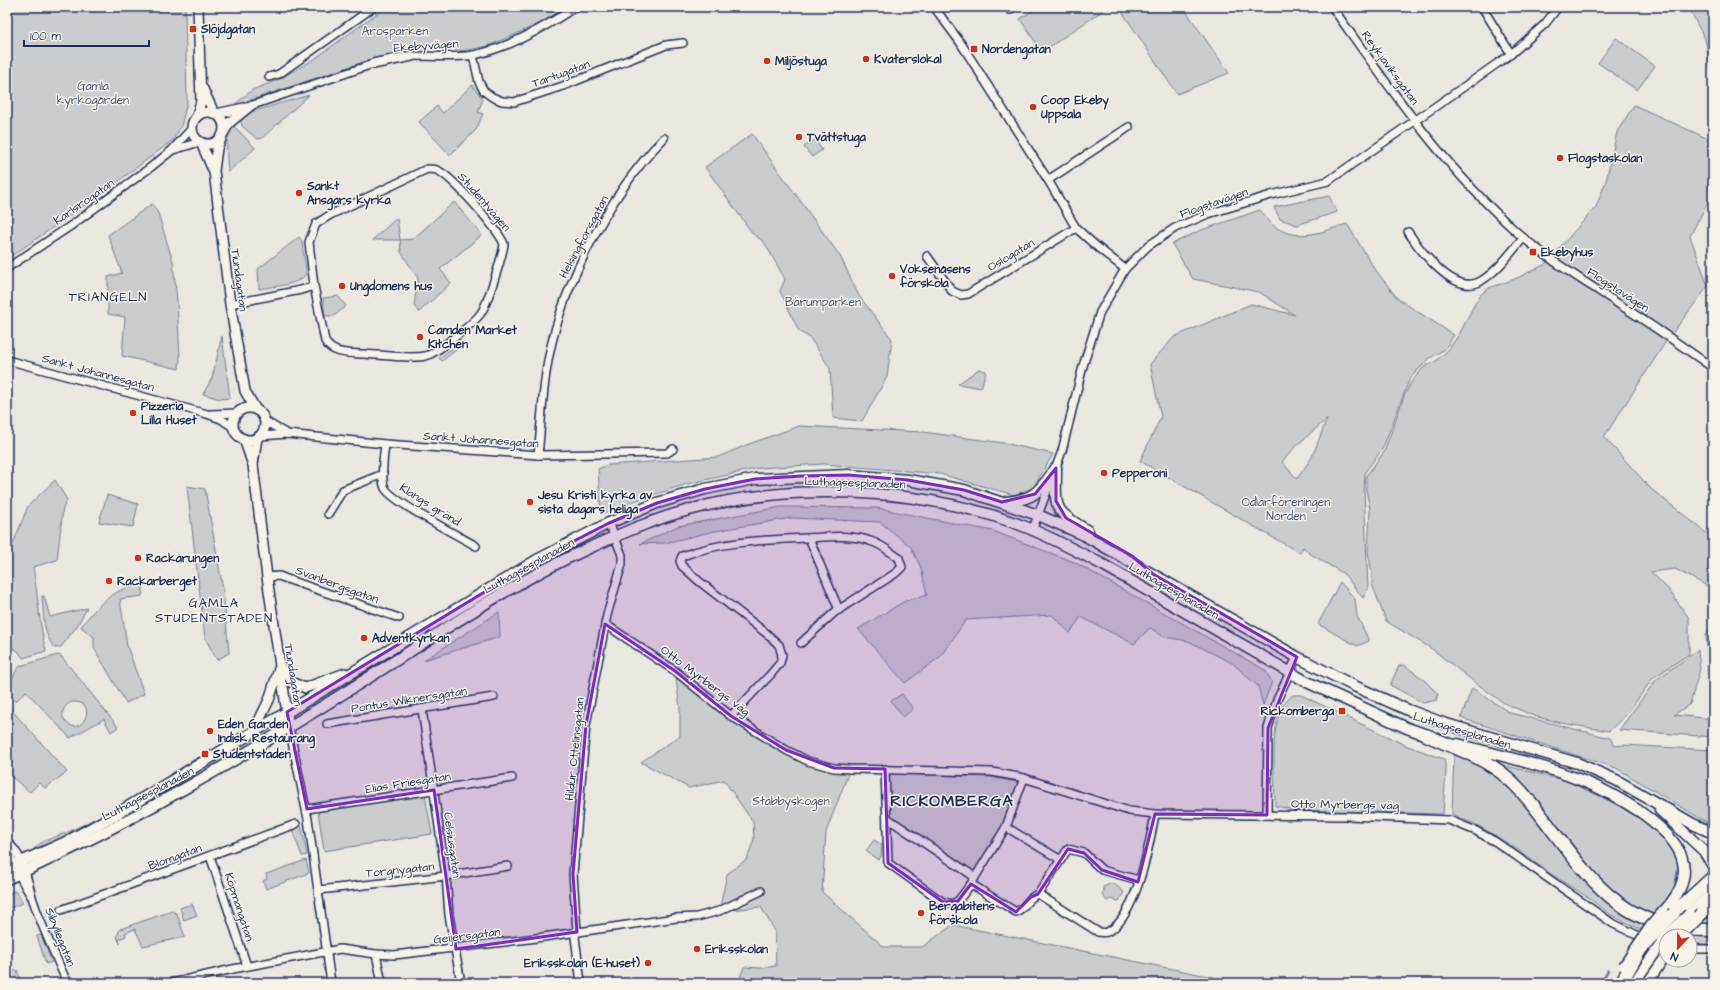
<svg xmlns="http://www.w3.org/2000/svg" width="1720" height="990" font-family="'Architects Daughter',sans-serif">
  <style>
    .green { fill: #cbcccd; stroke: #737e96; fill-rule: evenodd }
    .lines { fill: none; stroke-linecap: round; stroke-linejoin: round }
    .stream { stroke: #6d7892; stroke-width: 2.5 }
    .minor-casing { stroke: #1b2f5e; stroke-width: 10 }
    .tertiary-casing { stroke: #1b2f5e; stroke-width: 12 }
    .secondary-casing { stroke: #1b2f5e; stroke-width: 13 }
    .primary-casing { stroke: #1b2f5e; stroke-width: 15 }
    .minor { stroke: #f7f3e8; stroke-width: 7 }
    .tertiary { stroke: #f7f3e8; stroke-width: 9 }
    .secondary { stroke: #f7f3e8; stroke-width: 10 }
    .primary { stroke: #f7f3e8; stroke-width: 12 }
    .secondary-bridge-casing { stroke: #1b2f5e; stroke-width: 13; stroke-linecap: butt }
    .primary-bridge-casing { stroke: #1b2f5e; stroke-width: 15; stroke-linecap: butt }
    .secondary-bridge { stroke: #f7f3e8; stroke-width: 10 }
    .primary-bridge { stroke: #f7f3e8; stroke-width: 12 }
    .marked { fill: #7b2cbf; fill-opacity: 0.2; stroke: #7b2cbf; stroke-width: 3; stroke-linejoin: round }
    .poi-dot { fill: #c8321e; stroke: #f7f3e8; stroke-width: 1.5 }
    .labels { text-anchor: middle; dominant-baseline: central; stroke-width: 3; stroke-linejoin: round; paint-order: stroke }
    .poi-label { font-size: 12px; font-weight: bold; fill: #1b2f5e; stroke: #f7f3e8; text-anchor: start }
    .park-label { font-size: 12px; fill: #47567a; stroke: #f7f3e8 }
    .street-label { font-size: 12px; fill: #1b2f5e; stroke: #f7f3e8 }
    .neighbourhood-label { font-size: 13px; letter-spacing: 1px; fill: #1b2f5e; stroke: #f7f3e8 }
    .district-label { font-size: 16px; font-weight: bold; letter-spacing: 1px; fill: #1b2f5e; stroke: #f7f3e8 }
  </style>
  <rect width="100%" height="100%" fill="#eae7e0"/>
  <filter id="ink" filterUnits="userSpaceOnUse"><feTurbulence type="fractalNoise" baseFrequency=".025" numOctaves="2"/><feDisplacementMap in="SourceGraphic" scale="8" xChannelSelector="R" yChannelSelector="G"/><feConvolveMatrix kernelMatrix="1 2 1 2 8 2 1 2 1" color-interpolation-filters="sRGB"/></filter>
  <g filter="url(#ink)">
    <g class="green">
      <polygon points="7,7 185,7 187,102 181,127 173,140 100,195 7,259"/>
      <polygon points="386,7 567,7 539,24 488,46 462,51 452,47 431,47 372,59 233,106 252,90 278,80 313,60"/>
      <polygon points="1038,7 1108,7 1042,52 1020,19"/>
      <polygon points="1119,7 1183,7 1229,73 1177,94"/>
      <polygon points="1688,7 1713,7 1713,79 1705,39"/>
      <polygon points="1616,38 1655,66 1637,90 1598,63"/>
      <polygon points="472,85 483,99 478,112 483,114 476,130 450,155 419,122 437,106 443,113"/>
      <polygon points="309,95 262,138 257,139 242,126 240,118 251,112"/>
      <polygon points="1634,105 1713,141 1713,193 1690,236 1708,286 1665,343 1604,437 1651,489 1713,538 1713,589 1675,569 1651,572 1668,589 1689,618 1689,654 1653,678 1627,714 1609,731 1561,723 1534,716 1504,703 1477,684 1432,649 1386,621 1372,584 1372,573 1368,552 1370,509 1366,490 1366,476 1384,452 1405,394 1412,381 1424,367 1436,361 1449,349 1460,333 1471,311 1480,295 1489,288 1515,279 1544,265 1596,207 1606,181 1617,132"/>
      <path d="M 233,125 L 255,148 L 228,172 C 227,156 224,138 233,125 Z"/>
      <polygon points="752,134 840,256 859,296 892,339 887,377 862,421 833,418 830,368 810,338 799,331 780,291 785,279 764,242 753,234 705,167"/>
      <polygon points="815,140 822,150 812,157 804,147"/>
      <polygon points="1329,196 1337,212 1297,225 1280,219 1274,207"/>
      <polygon points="454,202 482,235 440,269 451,283 419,312 414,306 418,278 401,252 400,240 372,240 397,218 400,240 413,239"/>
      <polygon points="152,204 158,213 173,262 177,301 180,358 179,369 122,356 125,317 108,314 108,277 122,273 108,235"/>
      <path d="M 1260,210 C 1265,215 1271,225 1277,228 C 1300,242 1324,231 1347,224 L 1374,268 L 1398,299 L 1454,335 L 1445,349 L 1430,358 L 1410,378 L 1383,448 L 1365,472 L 1364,489 L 1368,589 L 1363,598 L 1344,574 L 1309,553 L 1303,547 L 1300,553 L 1140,461 L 1161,417 L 1150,364 L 1174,337 L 1251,304 L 1295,315 L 1259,292 L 1193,279 L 1172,244 L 1199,231 ZM 1327,419 L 1312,457 L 1297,479 L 1282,462 L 1296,446 Z"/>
      <path d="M 299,237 L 302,241 C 302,251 306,262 306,272 C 305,285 269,287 259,289 L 258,269 Z"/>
      <polygon points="338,296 346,306 334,316 325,316 323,298"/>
      <polygon points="222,336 230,398 220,399 203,394 212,378"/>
      <polygon points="462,341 464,344 442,361 439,358"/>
      <polygon points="979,369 986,371 981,388 958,384"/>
      <polygon points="799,426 923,432 1004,443 1053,454 1033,488 1014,495 940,474 824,464 759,468 687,484 634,501 601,514 598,469 608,465 718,457 749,444"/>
      <path d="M 55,480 L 67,500 L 63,508 L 57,560 L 33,567 C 38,595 39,623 46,651 L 23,658 L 18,651 L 7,644 L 7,594 L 10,584 L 7,583 L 7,564 L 9,554 L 28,506 Z"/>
      <polygon points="187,486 205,489 223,589 229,653 217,660 205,638"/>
      <polygon points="107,495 138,504 133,527 99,522"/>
      <polygon points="781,507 877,508 993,531 1074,562 1265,670 1272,682 1263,705 1258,686 1232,663 1188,641 1164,637 1150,628 1134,644 1081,617 1070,633 1052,615 966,620 940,657 905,683 858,629 905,601 927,595 921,568 911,547 880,522 791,518 715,531 665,543 640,544 678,526"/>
      <polygon points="1340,582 1355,599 1357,616 1369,641 1357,646 1318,624"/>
      <path d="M 144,584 L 142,596 L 120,599 L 127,646 L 144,694 L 126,703 L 94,648 L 94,637 L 81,627 C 96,606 116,586 144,584 Z"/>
      <path d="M 42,596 L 44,596 L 50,617 L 87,608 L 77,626 L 61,647 L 55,648 C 42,634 44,614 42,596 Z"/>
      <polygon points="499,612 500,637 424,660"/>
      <polygon points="1713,622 1713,677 1708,673 1706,635"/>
      <polygon points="1698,650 1700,669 1690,704 1674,715 1713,719 1713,737 1619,730 1656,680"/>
      <path d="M 58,655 L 61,656 L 118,727 L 111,732 L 104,719 L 70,738 L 26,691 L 16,701 L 9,695 C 8,687 14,672 20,666 ZM 72,702 C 100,700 82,739 66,722 C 59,714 64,705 72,702 Z"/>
      <polygon points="1404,665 1423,679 1438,694 1437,700 1423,703 1390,685 1399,666"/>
      <polygon points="675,671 731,716 808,761 850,769 826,832 822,892 884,947 922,947 953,925 1243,983 738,983 744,967 761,968 776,966 775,931 761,907 719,911 727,874 747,859 754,839 753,822 724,780 689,788 641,762 680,736 680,708"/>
      <polygon points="1472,688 1510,713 1610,738 1615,746 1623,745 1713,750 1713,826 1616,768 1461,718"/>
      <polygon points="902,694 913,709 903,717 891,701"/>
      <path d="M 1293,695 L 1301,695 L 1405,745 L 1444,759 L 1446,771 L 1443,814 L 1295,810 L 1275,806 C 1275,778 1270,735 1281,709 C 1283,704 1288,699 1293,695 Z"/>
      <polygon points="7,705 67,772 45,788 39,783 30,792 7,773"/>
      <polygon points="1454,753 1567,781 1616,804 1648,824 1670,846 1678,863 1674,889 1642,930 1611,915 1589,898 1548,872 1517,849 1479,826 1452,814"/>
      <path d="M 198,757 L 200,761 L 75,832 L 34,852 L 33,850 C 39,841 58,836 68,832 C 113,811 156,784 198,757 Z"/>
      <polygon points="886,774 990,777 1022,783 1006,827 975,877 887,818"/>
      <polygon points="425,795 432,834 324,851 318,811"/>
      <polygon points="301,825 307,855 302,856 291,827"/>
      <polygon points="874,840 882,845 881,857 878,860 866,851"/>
      <polygon points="306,860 309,873 266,889 263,881 267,879 266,874"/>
      <polygon points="1110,884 1114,884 1124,892 1119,901 1110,899 1107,901 1102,894 1104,891 1103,887"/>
      <polygon points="14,891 18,893 23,903 7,909 7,894"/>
      <polygon points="192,904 197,915 184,920 180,908"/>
      <polygon points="172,911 177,914 185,937 143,946 135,929 125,933 126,936 119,939 120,944 117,936 120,929"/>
      <polygon points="1685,934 1713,935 1713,944 1690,944 1690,936 1683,936"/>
      <polygon points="41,935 52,962 46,964 37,936"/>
      <polygon points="7,962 11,972 17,970 22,983 7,983"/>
    </g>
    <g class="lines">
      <polyline class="stream" points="1601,983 1608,970"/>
      <defs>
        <g id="minor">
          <polyline points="934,7 960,42 1048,180 1076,228 1096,246 1125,269"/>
          <polyline points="1008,7 1010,10"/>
          <path d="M 1332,7 C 1390,88 1443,167 1519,234 C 1550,261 1586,282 1620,305 C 1652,325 1682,346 1713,368"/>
          <polyline points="1482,7 1511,54"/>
          <polyline points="473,55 479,82 484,91 492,97 502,101 514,102 563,86 666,45 683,43"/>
          <path d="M 412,56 C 431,56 456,58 474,55 C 508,48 547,26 575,7"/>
          <polyline points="269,77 279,74 374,7"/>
          <polyline points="250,106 373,64"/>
          <polyline points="173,150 200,142"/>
          <polyline points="1048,180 1129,127"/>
          <path d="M 1408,232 C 1420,250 1455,297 1481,281 C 1496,272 1508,256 1520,242"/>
          <polyline points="927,256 952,291 961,295 968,294 1076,228"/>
          <polyline points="7,268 72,225 151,167 171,151 192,128"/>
          <path d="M 230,304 L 301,290 L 314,286 L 325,341 C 332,355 351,353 364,354 C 380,355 411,359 425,356 C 436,354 474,323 481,313 C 487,305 503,254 504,244 C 498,229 456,182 442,173 C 437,169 433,169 427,169 L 330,215 L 316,224 L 309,242 L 314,286"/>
          <polyline points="7,360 207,414 221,419 233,427"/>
          <polyline points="211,414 238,413"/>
          <polyline points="265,421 287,434"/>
          <polyline points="260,436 287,434 385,444 538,455 667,453 673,449"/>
          <path d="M 385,444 C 384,455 380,478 385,488 C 391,501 459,536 476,546"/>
          <path d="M 538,455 C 541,428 542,400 546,373 C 557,294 608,195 664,138"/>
          <polyline points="328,514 343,490 383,474"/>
          <polyline points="1032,531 1062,451 1083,366 1100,312 1125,269 1148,246 1175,228 1208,214 1271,195 1328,181 1511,54 1545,24 1558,7"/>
          <polyline points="809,538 839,610"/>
          <polyline points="267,577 279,576 284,578 399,618"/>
          <polyline points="605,624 675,671 731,716 786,750 808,761 834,768 850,769 992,772 1024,778 1129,811 1155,814 1347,816 1449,820 1476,831 1496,842 1612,923 1647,940"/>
          <polyline points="422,709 446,876 449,915 461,983"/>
          <path d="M 731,716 L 771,674 L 780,663 L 782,655 L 779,645 L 766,633 L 700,582 L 682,566 L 680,561 L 682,556 C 722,541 765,540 806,538 C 827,537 850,534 870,541 C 881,544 890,552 899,558 L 902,567 L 896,573 L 835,612 L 801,643"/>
          <polyline points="327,724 494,697"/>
          <polyline points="289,727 308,819 331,983"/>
          <polyline points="885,769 888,863 943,902 952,904 958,901 971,884 1006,827 1024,778"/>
          <polyline points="307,809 512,778"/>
          <polyline points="1267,815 1268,728 1277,700 1297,657"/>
          <polyline points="887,818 975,877"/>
          <polyline points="1006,827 1061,860"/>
          <path d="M 7,842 C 24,855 27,880 33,900 C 42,928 56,956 67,983"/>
          <path d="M 7,842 C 11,861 21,880 31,896"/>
          <polyline points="210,856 247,966"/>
          <path d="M 971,884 L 1016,912 C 1027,907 1026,898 1038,894 L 1098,932 C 1100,932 1105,933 1107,932 C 1136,920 1150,842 1155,814"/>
          <polyline points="319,890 446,876 508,866"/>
          <polyline points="1038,894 1068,849 1084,853 1102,870 1135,879 1138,882"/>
          <polyline points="61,910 296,824"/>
          <polyline points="1690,949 1713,949"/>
          <polyline points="376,954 382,983"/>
          <polyline points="171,983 233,969 340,949 376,954 394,955 529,939 676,918 697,917 719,911 761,891"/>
          <polyline points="581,983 575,937 577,932 573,874 586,725 607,615 622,564 622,555 609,523"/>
        </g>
        <g id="tertiary">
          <polyline points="373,64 412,56"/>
          <polyline points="203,89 214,113"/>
          <circle cx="208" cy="128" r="16"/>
          <polyline points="216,114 244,108"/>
          <polyline points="197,116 201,101 198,7"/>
          <polyline points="224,132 229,123 250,106"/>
          <polyline points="221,139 217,148 214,171 230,304 245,391 256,410"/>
          <polyline points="201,143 213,170"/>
          <circle cx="249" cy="424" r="16"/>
          <polyline points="244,439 253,465 267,577 289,727"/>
          <polyline points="253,464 257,438"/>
          <polyline points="282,670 289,681 305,688 345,673"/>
          <polyline points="254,731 269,700 279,669"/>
        </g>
        <g id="secondary">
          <path d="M 1056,468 C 1056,509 1051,509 1088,531"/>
          <path d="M 1006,502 C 1036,499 1039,491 1056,468"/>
          <path d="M 1458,744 C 1496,755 1537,763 1575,778 C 1598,786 1619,798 1639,811 C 1679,839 1704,870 1663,912"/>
          <polyline points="1660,810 1704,851 1713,866"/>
          <polyline points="7,868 66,842 111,817 299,705 537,560 609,523 657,503 705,489 755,479 848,475 908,480 964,490 1038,515 1084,535 1297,657 1352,685 1408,710 1443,723 1577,763 1616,780 1693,824 1713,833"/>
          <path d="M 7,879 C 127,825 241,758 352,688 C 429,641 504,586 587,549 C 620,534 654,519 689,510 C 791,482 918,487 1018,524 C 1048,535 1077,551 1105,566 L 1307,682 L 1407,728 L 1433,737"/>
          <polyline points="1689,914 1709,895 1713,889"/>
          <polyline points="1635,983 1640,974"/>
        </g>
        <g id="primary">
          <path d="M 1426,735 C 1453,747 1486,758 1509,779 C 1525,793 1537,810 1550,827 C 1597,889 1628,931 1713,930"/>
          <polyline points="1674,913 1713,877"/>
          <polyline points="1701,914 1713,904"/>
          <polyline points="1621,983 1629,969"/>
          <polyline points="1646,983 1666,952"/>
        </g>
      </defs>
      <use href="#minor" class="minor-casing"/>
      <use href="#tertiary" class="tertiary-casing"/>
      <use href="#secondary" class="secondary-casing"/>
      <use href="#primary" class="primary-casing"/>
      <use href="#minor" class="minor"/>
      <use href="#tertiary" class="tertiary"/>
      <use href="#secondary" class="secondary"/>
      <use href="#primary" class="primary"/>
      <defs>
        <g id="secondary-bridge">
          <polyline points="1667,936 1689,914"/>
          <polyline points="1624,966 1651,926 1663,912"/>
          <polyline points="1640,974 1666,937"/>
        </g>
        <g id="primary-bridge">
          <polyline points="1679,936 1701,914"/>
          <polyline points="1629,969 1641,949 1674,913"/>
        </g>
      </defs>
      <use href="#secondary-bridge" class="secondary-bridge-casing"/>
      <use href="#primary-bridge" class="primary-bridge-casing"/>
      <use href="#secondary-bridge" class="secondary-bridge"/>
      <use href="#primary-bridge" class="primary-bridge"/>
    </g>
  </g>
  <path class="marked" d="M 1056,468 L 1056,501 L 1066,518 L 1132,556 L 1153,574 L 1297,657 L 1268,728 L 1267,815 L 1155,814 L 1138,882 L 1102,870 L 1084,853 L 1068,849 L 1038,894 L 1031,897 L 1016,912 L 971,884 L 958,901 L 943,902 L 888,863 L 885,769 L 834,768 L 786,750 L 731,716 L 675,671 L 605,624 L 586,725 L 573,874 L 577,932 L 456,949 L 434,790 L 307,809 L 287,712 L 537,560 L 609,523 L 657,503 L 705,489 L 755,479 L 802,476 L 848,475 L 908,480 L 964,490 L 1002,502 L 1035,494 Z"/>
  <g class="poi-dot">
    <rect x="189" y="25" width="8" height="8" rx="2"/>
    <rect x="970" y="45" width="8" height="8" rx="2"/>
    <circle cx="866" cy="59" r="4"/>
    <circle cx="767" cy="61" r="4"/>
    <circle cx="1033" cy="107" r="4"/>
    <circle cx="799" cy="137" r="4"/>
    <circle cx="1560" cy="158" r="4"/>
    <circle cx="299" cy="193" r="4"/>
    <rect x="1529" y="248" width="8" height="8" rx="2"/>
    <circle cx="892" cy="276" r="4"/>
    <circle cx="342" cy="286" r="4"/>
    <circle cx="420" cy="337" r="4"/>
    <circle cx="133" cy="413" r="4"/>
    <circle cx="1104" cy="473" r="4"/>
    <circle cx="530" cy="502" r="4"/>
    <circle cx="138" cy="558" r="4"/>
    <circle cx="109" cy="581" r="4"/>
    <circle cx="364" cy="638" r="4"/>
    <rect x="1338" y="707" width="8" height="8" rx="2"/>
    <circle cx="210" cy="731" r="4"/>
    <rect x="201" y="750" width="8" height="8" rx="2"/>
    <circle cx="921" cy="913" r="4"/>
    <circle cx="697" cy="949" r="4"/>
    <circle cx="648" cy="963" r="4"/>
  </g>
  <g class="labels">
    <g class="poi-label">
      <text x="201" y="29">Slöjdgatan</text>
      <text x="982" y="49">Nordengatan</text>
      <text x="874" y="59">Kvaterslokal</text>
      <text x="775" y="61">Miljöstuga</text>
      <text x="1041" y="100">Coop Ekeby<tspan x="1041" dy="14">Uppsala</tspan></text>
      <text x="807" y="137">Tvättstuga</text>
      <text x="1568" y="158">Flogstaskolan</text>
      <text x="307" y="186">Sankt<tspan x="307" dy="14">Ansgars kyrka</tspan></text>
      <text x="1541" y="252">Ekebyhus</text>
      <text x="900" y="269">Voksenåsens<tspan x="900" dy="14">förskola</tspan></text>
      <text x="350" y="286">Ungdomens hus</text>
      <text x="428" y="330">Camden Market<tspan x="428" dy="14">Kitchen</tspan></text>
      <text x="141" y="406">Pizzeria<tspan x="141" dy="14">Lilla Huset</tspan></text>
      <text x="1112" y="473">Pepperoni</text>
      <text x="538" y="495">Jesu Kristi kyrka av<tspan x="538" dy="14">sista dagars heliga</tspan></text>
      <text x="146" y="558">Rackarungen</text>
      <text x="117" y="581">Rackarberget</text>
      <text x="372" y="638">Adventkyrkan</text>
      <text x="1334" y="711" text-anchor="end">Rickomberga</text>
      <text x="218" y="724">Eden Garden<tspan x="218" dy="14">Indisk Restaurang</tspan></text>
      <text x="213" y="754">Studentstaden</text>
      <text x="929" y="906">Bergabitens<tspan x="929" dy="14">förskola</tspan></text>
      <text x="705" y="949">Eriksskolan</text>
      <text x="640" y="963" text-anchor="end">Eriksskolan (E-huset)</text>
    </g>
    <g class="park-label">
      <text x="395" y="31">Arosparken</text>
      <text x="93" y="86">Gamla<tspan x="93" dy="14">kyrkogården</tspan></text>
      <text x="823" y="302">Bärumparken</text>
      <text x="1286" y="502">Odlarföreningen<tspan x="1286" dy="14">Norden</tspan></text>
      <text x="791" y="801">Stabbyskogen</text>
    </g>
    <g class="street-label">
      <text transform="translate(426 46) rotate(-4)">Ekebyvägen</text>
      <text transform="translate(1390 68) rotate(54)">Reykjaviksgatan</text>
      <text transform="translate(561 74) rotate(-20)">Tartugatan</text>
      <text transform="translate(84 202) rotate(-35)">Karlsrogatan</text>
      <text transform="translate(484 202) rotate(49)">Studentvägen</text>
      <text transform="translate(1214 203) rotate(-19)">Flogstavägen</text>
      <text transform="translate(584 237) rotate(-62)">Helsingforsgatan</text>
      <text transform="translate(1011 255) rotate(-31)">Oslogatan</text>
      <text transform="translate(239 280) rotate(82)">Tiundagatan</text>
      <text transform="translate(1618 290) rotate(33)">Flogstavägen</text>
      <text transform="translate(98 373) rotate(15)">Sankt Johannesgatan</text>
      <text transform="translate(481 440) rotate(4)">Sankt Johannesgatan</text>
      <text transform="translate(855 483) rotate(2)">Luthagsesplanaden</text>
      <text transform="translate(430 505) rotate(32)">Klangs gränd</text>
      <text transform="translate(529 566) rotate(-29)">Luthagsesplanaden</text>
      <text transform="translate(337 585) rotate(20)">Svanbergsgatan</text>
      <text transform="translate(1174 591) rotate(30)">Luthagsesplanaden</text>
      <text transform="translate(293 675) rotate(81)">Tiundagatan</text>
      <text transform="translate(705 681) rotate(37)">Otto Myrbergs väg</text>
      <text transform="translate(409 700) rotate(-9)">Pontus Wiknersgatan</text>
      <text transform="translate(1462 731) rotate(17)">Luthagsesplanaden</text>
      <text transform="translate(575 749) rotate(-84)">Hildur Ottelinsgatan</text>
      <text transform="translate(408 783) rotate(-9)">Elias Friesgatan</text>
      <text transform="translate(148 794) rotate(-28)">Luthagsesplanaden</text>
      <text transform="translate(1345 805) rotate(1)">Otto Myrbergs väg</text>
      <text transform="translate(452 845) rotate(82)">Celsiusgatan</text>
      <text transform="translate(175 857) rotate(-20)">Blomgatan</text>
      <text transform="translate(400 870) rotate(-6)">Torgnygatan</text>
      <text transform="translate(239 907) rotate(72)">Köpmangatan</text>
      <text transform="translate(467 936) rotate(-7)">Geijersgatan</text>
      <text transform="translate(60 937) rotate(68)">Sibyllegatan</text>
    </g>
    <g class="neighbourhood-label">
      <text x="108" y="297">TRIANGELN</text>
      <text x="214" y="603">GAMLA<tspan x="214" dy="15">STUDENTSTADEN</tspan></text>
    </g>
    <g class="district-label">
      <text x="952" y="801">RICKOMBERGA</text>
    </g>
  </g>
  <rect width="1720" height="990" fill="none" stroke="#f7f3e8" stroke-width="24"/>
  <rect x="12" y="12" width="1696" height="966" fill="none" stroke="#1b2f5e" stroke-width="1.5" filter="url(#ink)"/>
  <g transform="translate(1678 948) rotate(202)"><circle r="19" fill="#f7f3e8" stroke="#9fa5b1"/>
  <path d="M0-3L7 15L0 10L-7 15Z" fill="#c8321e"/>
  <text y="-6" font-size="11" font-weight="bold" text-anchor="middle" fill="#1b2f5e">N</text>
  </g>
  <path d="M24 40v6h125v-6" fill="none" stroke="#1b2f5e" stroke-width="2"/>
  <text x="30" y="40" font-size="12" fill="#1b2f5e" stroke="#f7f3e8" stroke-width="3" paint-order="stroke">100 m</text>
</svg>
